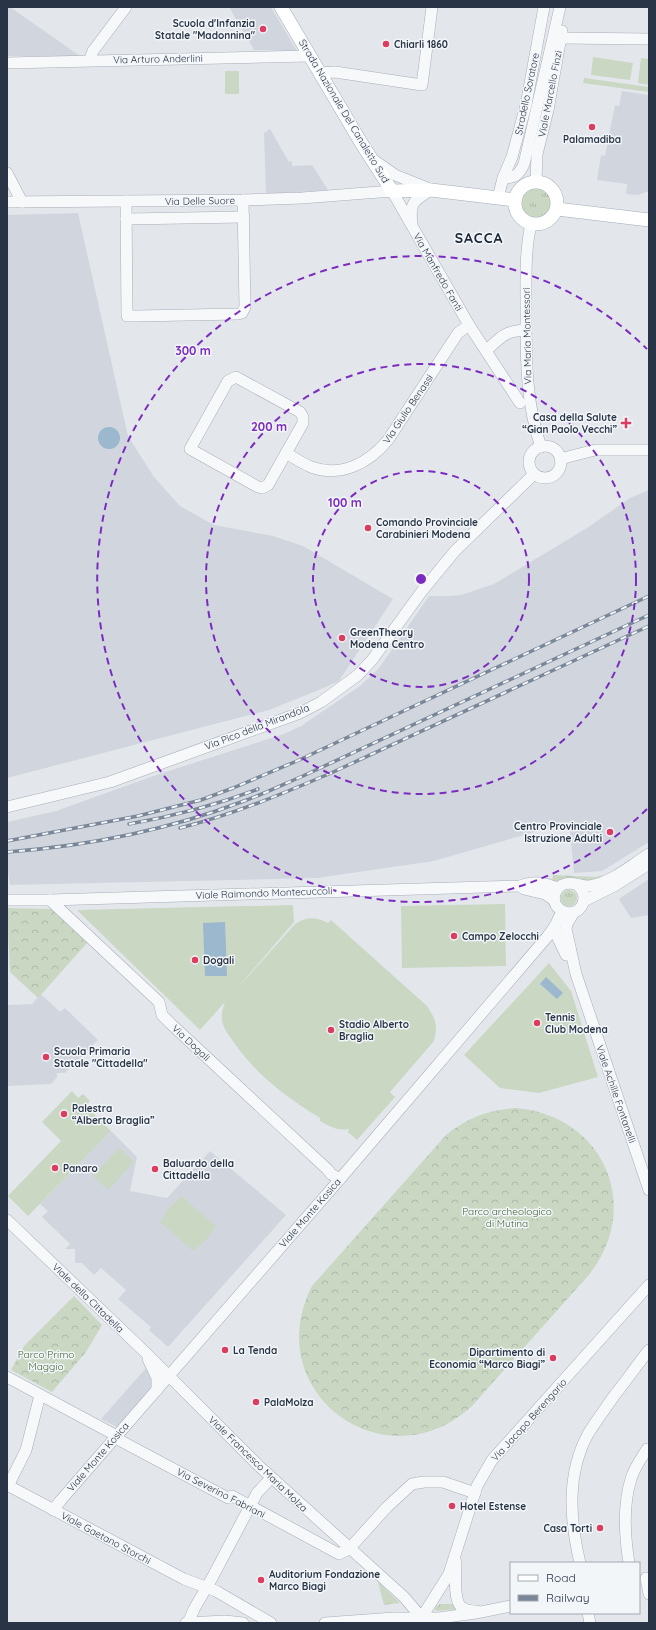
<svg xmlns="http://www.w3.org/2000/svg" width="656" height="1630" font-family="Quicksand,sans-serif">
  <style>
    .built { fill: #d1d6de }
    .grass { fill: url(#grass-tufts) }
    .forest { fill: url(#forest-crowns) }
    .garden { fill: #c9d7c3 }
    .water { fill: #9bb8cf }
    .lines { fill: none; stroke-linecap: round; stroke-linejoin: round }
    .minor-casing { stroke: #a7aeb7; stroke-width: 12 }
    .major-casing { stroke: #a1acb9; stroke-width: 14 }
    .minor { stroke: #f6f8fa; stroke-width: 11 }
    .major { stroke: #fff; stroke-width: 13 }
    .rail-casing { stroke: #7a8798; stroke-width: 3.5 }
    .rail { stroke: #f3f6f9; stroke-width: 2; stroke-dasharray: 6; stroke-linecap: butt }
    .ring { fill: none; stroke: #7b2cbf; stroke-width: 2; stroke-dasharray: 7 5 }
    .poi-dot { fill: #db3d60; stroke: #f3f6f9; stroke-width: 1.5 }
    .labels { text-anchor: middle; dominant-baseline: central; stroke-width: 3; stroke-linejoin: round; paint-order: stroke }
    .poi-label { font-size: 10px; font-weight: bold; fill: #293546; stroke: #f3f6f9; text-anchor: start }
    .street-label { font-size: 10px; fill: #293546; stroke: #f3f6f9 }
    .park-label { font-size: 10px; fill: #416434; stroke: #f3f6f9 }
    .district-label { font-size: 14px; font-weight: bold; letter-spacing: 1px; fill: #1b2637; stroke: #f3f6f9 }
    .centre { fill: #7b2cbf; stroke: #f3f6f9; stroke-width: 2 }
    .ring-label { font-size: 12px; text-anchor: middle; font-weight: bold; fill: #7b2cbf; stroke: #f3f6f9; stroke-width: 3; stroke-linejoin: round; paint-order: stroke }
  </style>
  <defs>
    <pattern id="grass-tufts" width="24" height="20" patternUnits="userSpaceOnUse"><rect width="24" height="20" fill="#c9d7c3"/><path d="M3 7l-1-3M5 7V3M7 7l1-3M15 17l-1-3M17 17v-4M19 17l1-3" fill="none" stroke="#adb9a9"/></pattern>
    <pattern id="forest-crowns" width="20" height="18" patternUnits="userSpaceOnUse"><rect width="20" height="18" fill="#c9d7c3"/><path d="M2 6a3 3 0 1 1 6 0M12 15a3 3 0 1 1 6 0" fill="none" stroke="#adb9a9"/></pattern>
  </defs>
  <rect width="100%" height="100%" fill="#e3e7ec"/>
  <g class="built">
    <polygon points="7,7 10,7 80,56 7,56"/>
    <polygon points="229,7 271,7 297,51 254,50"/>
    <polygon points="622,91 649,95 649,191 638,195 626,194 627,184 597,180 601,155 605,156 615,105 619,106"/>
    <polygon points="270,129 289,162 292,161 292,166 312,165 328,190 266,194 264,133"/>
    <polygon points="78,213 128,436 154,477 180,506 214,525 273,536 303,546 393,599 339,681 319,690 269,710 7,778 7,215"/>
    <polygon points="649,490 649,842 602,871 574,873 569,822 434,861 317,878 10,885 7,866 7,822 56,811 156,775 284,734 301,726 360,686 379,668 429,596 449,596 461,595 494,584 587,528 630,498"/>
    <polygon points="649,879 649,915 631,918 619,899"/>
    <polygon points="41,994 60,1012 65,1008 98,1040 65,1073 57,1073 57,1077 51,1084 7,1086 7,1005 32,1004"/>
    <polygon points="111,1131 137,1157 130,1191 167,1198 210,1151 286,1215 168,1347 149,1330 151,1327 118,1299 126,1290 101,1268 94,1275 82,1263 75,1263 75,1249 65,1249 70,1244 42,1217 48,1211 40,1204"/>
    <polygon points="147,1367 155,1384 117,1427 101,1419"/>
  </g>
  <g class="grass">
    <circle cx="537" cy="204" r="16"/>
    <path d="M 553,875 L 596,877 L 603,875 L 601,879 L 588,882 C 571,872 565,884 552,882 Z"/>
    <circle cx="569" cy="898" r="8"/>
    <polygon points="378,1582 400,1603 384,1605"/>
    <polygon points="440,1604 453,1604 457,1609 436,1611 435,1608"/>
  </g>
  <g class="forest">
    <polygon points="7,908 51,909 87,943 38,998 10,972"/>
    <path d="M 515,1108 C 605,1115 644,1209 587,1277 L 472,1406 C 385,1486 258,1392 312,1286 L 446,1135 C 467,1118 488,1110 515,1108 Z"/>
    <polygon points="74,1296 102,1325 86,1352 52,1392 11,1370 24,1346"/>
  </g>
  <g class="garden">
    <polygon points="593,57 633,63 630,80 591,75"/>
    <polygon points="641,58 649,59 649,85 638,83"/>
    <rect x="225" y="71" width="14" height="23"/>
    <polygon points="584,78 649,87 649,92 583,83"/>
    <polygon points="505,904 506,966 402,968 401,906"/>
    <path d="M 293,905 L 294,922 L 234,992 L 295,924 C 306,916 317,917 328,923 L 331,920 L 427,1006 C 436,1020 438,1025 434,1041 L 390,1092 L 395,1097 L 357,1140 L 348,1132 L 349,1129 C 338,1131 330,1127 320,1121 L 320,1118 C 287,1098 255,1074 233,1041 C 228,1034 223,1028 222,1020 C 221,1013 223,1008 225,1002 L 200,1030 L 77,910 Z"/>
    <polygon points="549,963 571,991 598,1077 539,1093 500,1088 464,1055"/>
    <polygon points="72,1091 78,1098 83,1094 90,1101 86,1106 111,1131 28,1216 8,1196 61,1141 42,1122"/>
    <polygon points="119,1148 134,1162 108,1190 93,1176"/>
    <polygon points="181,1196 216,1226 206,1240 193,1251 160,1222 169,1208"/>
  </g>
  <g class="water">
    <circle cx="109" cy="438" r="11"/>
    <polygon points="225,922 227,976 205,976 203,923"/>
    <polygon points="546,977 563,993 557,999 540,984"/>
  </g>
  <g class="lines">
    <defs>
      <g id="minor">
        <polyline points="561,38 649,39"/>
        <polyline points="90,60 91,56 93,51 126,7"/>
        <polyline points="7,63 310,56"/>
        <polyline points="320,73 335,72 422,85 432,7"/>
        <polyline points="375,161 395,175 430,189"/>
        <polyline points="7,173 22,202"/>
        <path d="M 503,178 C 515,178 519,175 524,164 L 560,7"/>
        <polyline points="536,182 537,154 548,110 562,31"/>
        <polyline points="498,198 503,178 512,157 526,105 544,7"/>
        <polyline points="126,201 127,316 137,316 238,314 242,313 245,307 243,200"/>
        <polyline points="7,202 243,200 302,198 392,191 469,325 520,403"/>
        <polyline points="126,219 244,217"/>
        <path d="M 412,223 C 409,203 414,200 431,190"/>
        <path d="M 531,224 C 525,251 526,278 526,305 C 526,353 525,402 541,447"/>
        <path d="M 486,351 C 501,337 504,331 526,330"/>
        <polygon points="236,377 300,412 303,417 303,423 268,485 262,488 258,487 190,449 228,381"/>
        <circle cx="545" cy="462" r="16"/>
        <path d="M 286,453 C 294,458 302,463 311,467 C 341,478 369,463 388,440 L 458,333 L 469,325"/>
        <polyline points="560,459 595,450 649,450"/>
        <polyline points="7,807 110,782 300,713 321,702 358,675 372,660 422,591 455,551 534,474"/>
        <path d="M 576,884 C 594,897 578,921 561,910 C 551,904 553,890 562,885 C 571,880 581,887 590,886 C 612,882 630,866 649,854"/>
        <polyline points="520,886 524,889 545,894 554,900"/>
        <path d="M 7,900 L 50,900 L 520,886 C 534,880 545,883 558,888"/>
        <polyline points="50,900 159,1002 162,1015 171,1024 327,1169 331,1174 340,1179"/>
        <polyline points="584,901 614,886 649,864"/>
        <polyline points="574,912 567,924 566,929 576,974 649,1190"/>
        <polyline points="555,926 556,934 566,955"/>
        <polyline points="7,1220 147,1354 260,1467 404,1597 426,1623"/>
        <polyline points="148,1359 157,1378 157,1390"/>
        <polyline points="7,1377 117,1436 121,1441 228,1498 232,1496 339,1554 349,1549 387,1507 412,1484 424,1482 443,1482 475,1493"/>
        <polyline points="7,1485 184,1579 216,1591 271,1623"/>
        <polyline points="8,1486 26,1450 40,1395"/>
        <polyline points="53,1510 61,1500 340,1179 547,937 555,926 562,911"/>
        <path d="M 456,1562 C 456,1573 453,1599 461,1607 C 465,1610 472,1611 477,1611"/>
        <path d="M 580,1563 C 570,1520 566,1475 588,1434 C 596,1421 605,1409 614,1396 C 626,1381 637,1365 649,1350"/>
        <path d="M 629,1563 C 625,1538 623,1504 631,1479 C 634,1468 641,1459 647,1449 L 649,1449"/>
        <polyline points="646,1578 649,1594"/>
        <polyline points="588,1613 590,1623"/>
        <polyline points="186,1623 225,1621 243,1623"/>
        <polyline points="188,1623 194,1609 212,1578 257,1493 271,1478"/>
        <polyline points="325,1623 394,1618 439,1618 476,1613 511,1606"/>
        <polyline points="416,1623 422,1617 449,1574 477,1486 492,1460 649,1285"/>
      </g>
      <g id="major">
        <polyline points="281,7 360,141 392,191 431,190 515,200"/>
        <circle cx="536" cy="203" r="21"/>
        <polyline points="557,209 649,220"/>
      </g>
    </defs>
    <use href="#minor" class="minor-casing"/>
    <use href="#major" class="major-casing"/>
    <use href="#minor" class="minor"/>
    <use href="#major" class="major"/>
    <defs>
      <g id="rail">
        <path d="M 129,824 C 174,816 216,805 258,789"/>
        <path d="M 180,828 C 232,815 282,794 331,773 L 649,626"/>
        <polyline points="7,841 138,816 201,800 233,788 297,761 649,596"/>
        <path d="M 7,852 C 88,846 168,830 244,801 C 264,794 284,784 303,776 L 649,615"/>
      </g>
    </defs>
    <use href="#rail" class="rail-casing"/>
    <use href="#rail" class="rail"/>
  </g>
  <g class="ring">
    <circle cx="421" cy="579" r="108"/>
    <circle cx="421" cy="579" r="215"/>
    <path d="M647 809A323 323 0 1 1 647 349"/>
  </g>
  <g class="poi-dot">
    <circle cx="263" cy="29" r="4"/>
    <circle cx="386" cy="44" r="4"/>
    <circle cx="592" cy="127" r="4"/>
    <path d="M624 417h4v4h4v4h-4v4h-4v-4h-4v-4h4z"/>
    <circle cx="368" cy="528" r="4"/>
    <circle cx="342" cy="638" r="4"/>
    <circle cx="610" cy="832" r="4"/>
    <circle cx="454" cy="936" r="4"/>
    <circle cx="195" cy="960" r="4"/>
    <circle cx="537" cy="1023" r="4"/>
    <circle cx="331" cy="1030" r="4"/>
    <circle cx="46" cy="1057" r="4"/>
    <circle cx="64" cy="1114" r="4"/>
    <circle cx="55" cy="1168" r="4"/>
    <circle cx="155" cy="1169" r="4"/>
    <circle cx="225" cy="1350" r="4"/>
    <circle cx="553" cy="1358" r="4"/>
    <circle cx="256" cy="1402" r="4"/>
    <circle cx="452" cy="1506" r="4"/>
    <circle cx="600" cy="1528" r="4"/>
    <circle cx="261" cy="1580" r="4"/>
  </g>
  <g class="labels">
    <g class="poi-label">
      <text x="255" y="23" text-anchor="end">Scuola d'Infanzia<tspan x="255" dy="12">Statale "Madonnina"</tspan></text>
      <text x="394" y="44">Chiarli 1860</text>
      <text x="592" y="139" text-anchor="middle">Palamadiba</text>
      <text x="617" y="417" text-anchor="end">Casa della Salute<tspan x="617" dy="12">“Gian Paolo Vecchi”</tspan></text>
      <text x="376" y="522">Comando Provinciale<tspan x="376" dy="12">Carabinieri Modena</tspan></text>
      <text x="350" y="632">GreenTheory<tspan x="350" dy="12">Modena Centro</tspan></text>
      <text x="602" y="826" text-anchor="end">Centro Provinciale<tspan x="602" dy="12">Istruzione Adulti</tspan></text>
      <text x="462" y="936">Campo Zelocchi</text>
      <text x="203" y="960">Dogali</text>
      <text x="545" y="1017">Tennis<tspan x="545" dy="12">Club Modena</tspan></text>
      <text x="339" y="1024">Stadio Alberto<tspan x="339" dy="12">Braglia</tspan></text>
      <text x="54" y="1051">Scuola Primaria<tspan x="54" dy="12">Statale "Cittadella"</tspan></text>
      <text x="72" y="1108">Palestra<tspan x="72" dy="12">“Alberto Braglia”</tspan></text>
      <text x="163" y="1163">Baluardo della<tspan x="163" dy="12">Cittadella</tspan></text>
      <text x="63" y="1168">Panaro</text>
      <text x="233" y="1350">La Tenda</text>
      <text x="545" y="1352" text-anchor="end">Dipartimento di<tspan x="545" dy="12">Economia “Marco Biagi”</tspan></text>
      <text x="264" y="1402">PalaMolza</text>
      <text x="460" y="1506">Hotel Estense</text>
      <text x="592" y="1528" text-anchor="end">Casa Torti</text>
      <text x="269" y="1574">Auditorium Fondazione<tspan x="269" dy="12">Marco Biagi</tspan></text>
    </g>
    <g class="street-label">
      <text transform="translate(158 59) rotate(-1)">Via Arturo Anderlini</text>
      <text transform="translate(527 94) rotate(-78)">Stradello Soratore</text>
      <text transform="translate(550 94) rotate(-79)">Viale Marcello Finzi</text>
      <text transform="translate(344 111) rotate(59)">Strada Nazionale Del Canaletto Sud</text>
      <text transform="translate(200 201) rotate(-1)">Via Delle Suore</text>
      <text transform="translate(438 272) rotate(60)">Via Manfredo Fanti</text>
      <text transform="translate(527 336) rotate(-91)">Via Maria Montessori</text>
      <text transform="translate(408 409) rotate(-56)">Via Giulio Benassi</text>
      <text transform="translate(257 727) rotate(-21)">Via Pico della Mirandola</text>
      <text transform="translate(264 893) rotate(-2)">Viale Raimondo Montecuccoli</text>
      <text transform="translate(191 1043) rotate(43)">Via Dogali</text>
      <text transform="translate(616 1094) rotate(71)">Viale Achille Fontanelli</text>
      <text transform="translate(310 1213) rotate(-49)">Viale Monte Kosica</text>
      <text transform="translate(88 1298) rotate(44)">Viale della Cittadella</text>
      <text transform="translate(529 1420) rotate(-48)">Via Jacopo Berengario</text>
      <text transform="translate(98 1457) rotate(-49)">Viale Monte Kosica</text>
      <text transform="translate(258 1464) rotate(44)">Viale Francesco Maria Molza</text>
      <text transform="translate(221 1493) rotate(27)">Via Severino Fabriani</text>
      <text transform="translate(106 1538) rotate(28)">Viale Gaetano Storchi</text>
    </g>
    <g class="park-label">
      <text x="507" y="1211">Parco archeologico<tspan x="507" dy="12">di Mutina</tspan></text>
      <text x="46" y="1354">Parco Primo<tspan x="46" dy="12">Maggio</tspan></text>
    </g>
    <g class="district-label">
      <text x="479" y="238">SACCA</text>
    </g>
  </g>
  <circle cx="421" cy="579" r="6" class="centre"/>
  <g class="ring-label">
    <text x="193" y="355">300 m</text>
    <text x="269" y="431">200 m</text>
    <text x="345" y="507">100 m</text>
  </g>
  <rect width="656" height="1630" fill="none" stroke="#293546" stroke-width="16"/>
  <rect x="510" y="1562" width="130" height="52" fill="#f3f6f9" stroke="#a2a9b1"/>
  <rect x="518" y="1575" width="20" height="6" fill="#ffffff" stroke="#a2a9b1"/>
  <text x="546" y="1582" font-size="12" fill="#293546">Road</text>
  <rect x="518" y="1595" width="20" height="6" fill="#7a8798" stroke="#a2a9b1"/>
  <text x="546" y="1602" font-size="12" fill="#293546">Railway</text>
</svg>
